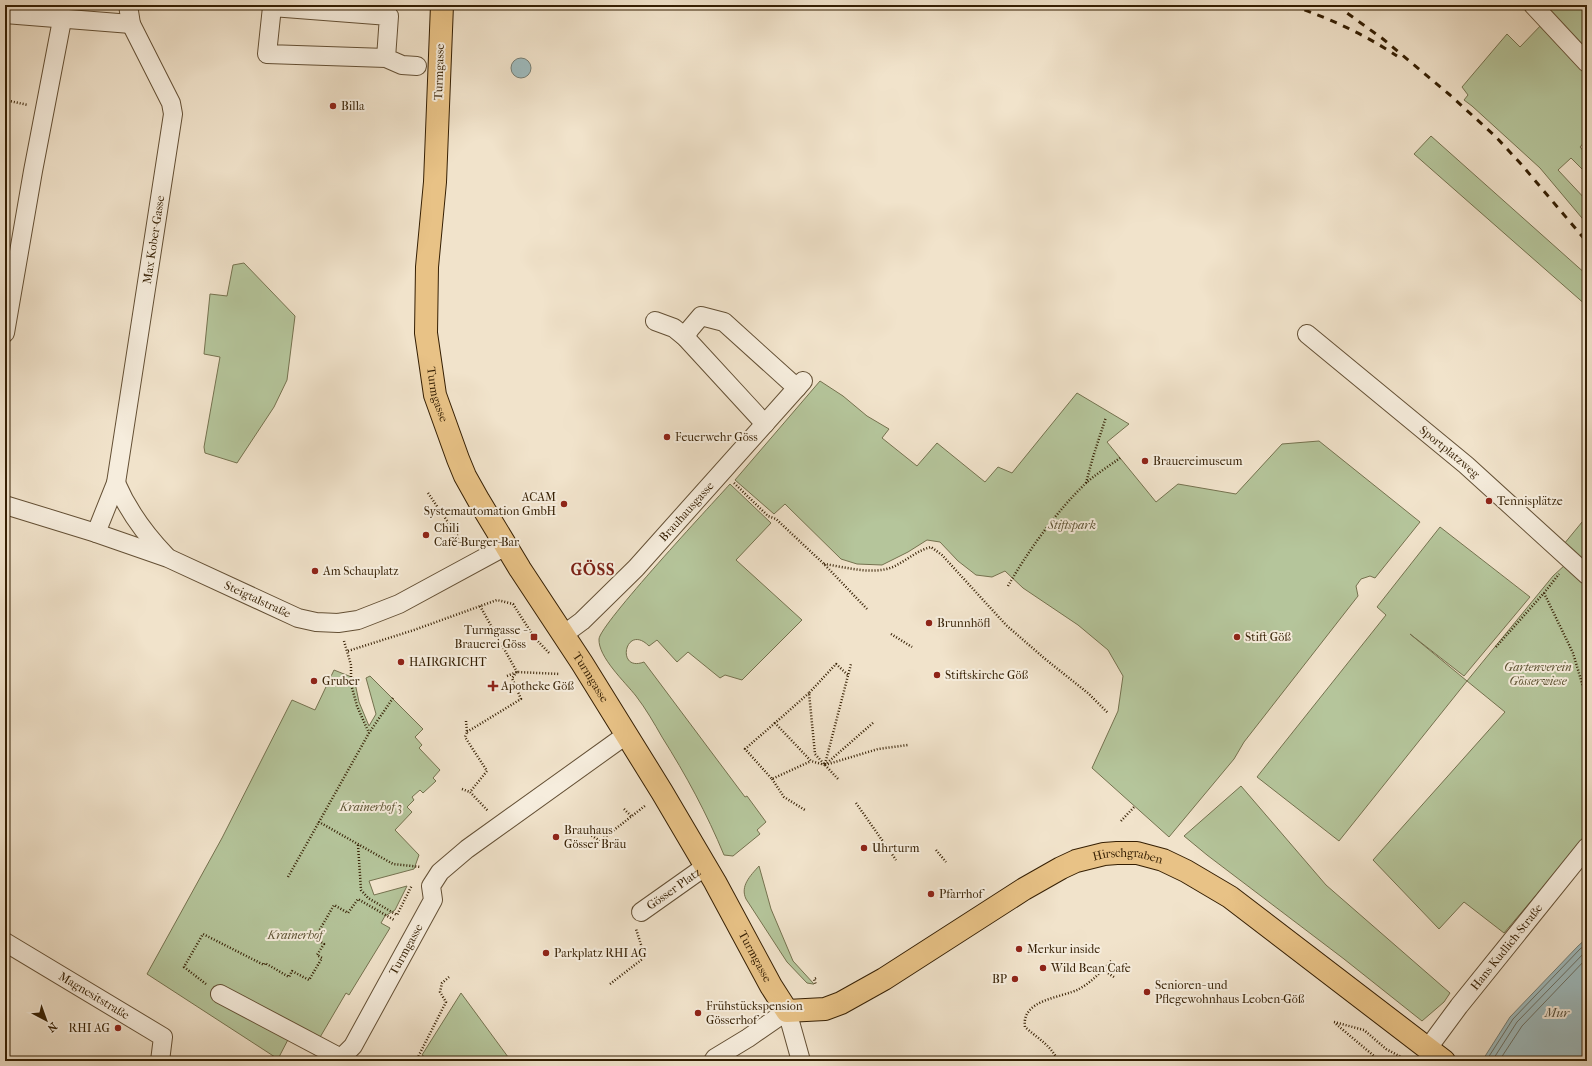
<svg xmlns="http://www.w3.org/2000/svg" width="1592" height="1066" font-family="'IM FELL French Canon',serif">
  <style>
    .green { fill: #b5c59b; stroke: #75724f }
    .water { fill: #9ebcc0; stroke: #747d74 }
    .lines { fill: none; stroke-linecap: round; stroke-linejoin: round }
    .shore { stroke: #6a6e62; stroke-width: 1 }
    .minor-casing { stroke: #645035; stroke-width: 20 }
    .major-casing { stroke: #351f03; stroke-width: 24 }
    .path { stroke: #351f03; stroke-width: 2.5; stroke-dasharray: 1 2; stroke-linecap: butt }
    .minor { stroke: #f6eddd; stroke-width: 18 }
    .major { stroke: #e8c286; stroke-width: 22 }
    .rail { stroke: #351f03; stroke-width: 3; stroke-dasharray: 7 7; stroke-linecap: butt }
    .poi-dot { fill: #8f2418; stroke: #f6eddd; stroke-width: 1.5 }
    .labels { text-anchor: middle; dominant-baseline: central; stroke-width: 4; stroke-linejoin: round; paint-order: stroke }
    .street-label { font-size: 12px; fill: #351f03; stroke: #f6eddd }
    .poi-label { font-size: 12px; fill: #351f03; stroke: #f6eddd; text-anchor: start }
    .park-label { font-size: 12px; font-style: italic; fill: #5b5131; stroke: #f6eddd }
    .water-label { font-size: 13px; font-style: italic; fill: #544e3c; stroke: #f6eddd }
    .district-label { font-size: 16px; font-weight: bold; letter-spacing: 1px; fill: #7a1f14; stroke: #f6eddd }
  </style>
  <rect width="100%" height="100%" fill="#f1e3cb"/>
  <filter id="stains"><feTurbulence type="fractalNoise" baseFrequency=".005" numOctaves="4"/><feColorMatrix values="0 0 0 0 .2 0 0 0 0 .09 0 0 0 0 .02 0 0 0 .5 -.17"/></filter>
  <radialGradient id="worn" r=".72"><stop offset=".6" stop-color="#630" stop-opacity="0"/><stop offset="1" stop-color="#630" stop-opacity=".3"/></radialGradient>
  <g class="green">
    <path d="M 47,5 L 107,5 C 88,14 67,8 47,5 Z"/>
    <polygon points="1542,5 1587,5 1587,55"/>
    <polygon points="1544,22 1587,70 1587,139 1580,147 1587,155 1587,167 1584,171 1571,158 1558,170 1587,201 1587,224 1540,168 1472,106 1464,100 1468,95 1462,87 1507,34 1520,47"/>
    <polygon points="1431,136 1587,275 1587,306 1414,154"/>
    <polygon points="244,263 295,316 287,380 274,407 237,463 205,453 204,447 220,357 204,354 210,294 227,296 233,265"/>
    <polygon points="820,381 843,396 867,416 889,429 882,438 917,466 937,443 985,482 998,467 1012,473 1077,393 1129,424 1107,442 1156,502 1178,484 1236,494 1282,444 1319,441 1420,522 1375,578 1370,576 1361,579 1356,586 1358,596 1244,742 1234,759 1169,837 1092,768 1118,711 1123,676 1108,650 1078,625 1023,588 1005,571 992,577 976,575 958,561 940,542 927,540 908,552 882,565 857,564 841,559 785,504 774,514 735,480"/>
    <path d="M 730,484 L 771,523 L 736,560 L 802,620 L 742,680 L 725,675 L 720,678 L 688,652 L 677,662 L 657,640 L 649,646 C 625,622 615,673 644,662 L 745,797 L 747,796 L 766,822 L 757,830 L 760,834 L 733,856 L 724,855 C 707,814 686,775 662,737 C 654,723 646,709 636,696 C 625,682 598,657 599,639 C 600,624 712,504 730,484 Z"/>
    <polygon points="1587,516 1587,564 1564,544"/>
    <polygon points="1440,527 1530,597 1464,676 1410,634 1467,681 1553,576 1566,564 1587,583 1587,835 1504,933 1464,902 1439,929 1373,860 1505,712 1467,681 1339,841 1257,777 1386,615 1377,607"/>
    <polygon points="334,670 354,678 359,702 369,726 376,714 366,678 370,676 423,729 415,737 422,745 419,748 440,770 433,778 436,781 423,793 420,790 412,797 414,800 407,807 412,812 395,830 419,855 414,869 369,881 374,895 407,886 395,910 385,916 381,923 390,928 349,995 346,993 319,1039 294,1028 278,1059 147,974 222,838 292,700 315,710"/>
    <polygon points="1241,786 1326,885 1450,993 1444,1002 1422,1021 1344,959 1207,855 1184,836"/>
    <path d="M 759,866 L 771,909 L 793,961 L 814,984 L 813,984 L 807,983 L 787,962 L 746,899 C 740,886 750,876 759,866 Z"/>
    <polygon points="461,993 511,1061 432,1061 422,1055"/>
  </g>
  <g class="water">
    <circle cx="521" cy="68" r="10"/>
    <polygon points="1587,938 1587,1061 1482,1061 1510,1017 1578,946"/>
  </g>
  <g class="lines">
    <g class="shore">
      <polyline points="1486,1061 1513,1019 1580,949 1587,944"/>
      <polyline points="1492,1061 1517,1022 1587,950"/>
      <polyline points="1499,1061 1522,1026 1587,958"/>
    </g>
    <defs>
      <g id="minor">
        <polyline points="1533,5 1587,63"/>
        <polyline points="5,14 131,24"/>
        <polyline points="386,58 389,16 272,7 267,54 386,58 402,65 417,66"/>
        <polyline points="655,321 674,328 685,337 765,424"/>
        <polyline points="5,333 33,171 62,20"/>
        <path id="s1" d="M 1307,334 L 1466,465 L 1587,575"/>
        <polyline points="685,337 690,329 701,316 724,322 797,388"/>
        <path d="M 116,483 C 128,511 145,534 166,556"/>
        <path id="s2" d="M 5,505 L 96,533 L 168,558 L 298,618 L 316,622 L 338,623 L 358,620 L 399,604 L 506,546"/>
        <path id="s3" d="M 96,533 L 116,483 L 173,114 L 171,103 L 131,24 L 128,5"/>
        <path id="s4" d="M 563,635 L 582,621 L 636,568 L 803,381"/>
        <path id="s5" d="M 641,912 L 706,866"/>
        <path id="s6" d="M 5,942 L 163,1037 L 160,1061"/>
        <path id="s7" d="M 220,994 L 341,1058 L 353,1046 L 433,900 L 431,886 L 440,872 L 467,849 L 626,735"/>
        <path id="s8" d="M 1428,1048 L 1459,1006 L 1587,847"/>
        <polyline points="713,1061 715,1058 748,1038 787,1011 801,1061"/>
      </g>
      <g id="major">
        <path id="s9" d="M 442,5 L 435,182 L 427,267 L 426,333 L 435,395 L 458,459 L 465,476 L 479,501 L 520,569 L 582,663 L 662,792 L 715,882 L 771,986 L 787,1011 L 825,1009 L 841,1003 L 884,979 L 1024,889 L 1061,868 L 1076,861 L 1104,854 L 1117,853 L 1137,853 L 1163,860 L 1186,871 L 1230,897 L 1444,1061"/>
      </g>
    </defs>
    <use href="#minor" class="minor-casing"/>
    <use href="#major" class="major-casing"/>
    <g class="path">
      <polyline points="5,100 28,105"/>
      <polyline points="734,483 768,516 776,519 824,564 867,609"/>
      <polyline points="1086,483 1093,457 1106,417"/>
      <polyline points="428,493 456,534 466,547"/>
      <path d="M 824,564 C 846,567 874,576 895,566 C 907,560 918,550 931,547 L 942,555 L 1006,625 L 1044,658 L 1089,694 L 1108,713"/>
      <path d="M 1008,586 C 1028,551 1056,512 1086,483 C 1096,474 1109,466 1120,458"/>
      <polyline points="1544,593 1573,653 1587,700"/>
      <polyline points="480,606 517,672"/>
      <polyline points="891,634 912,647"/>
      <polyline points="344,641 351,665 351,684 357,706 369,733"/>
      <polyline points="1496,647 1544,593 1559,574"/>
      <polyline points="348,651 414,630 497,600 513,604 534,637 550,654"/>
      <polyline points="422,667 430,659"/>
      <polyline points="507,676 517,672 560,674"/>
      <polyline points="809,693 775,723 811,761 825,765 815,754 809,693 836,664 848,675"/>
      <polyline points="393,698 369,733 319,822 393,864 421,867"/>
      <polyline points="466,721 467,732 465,737 487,771 470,792 488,811"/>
      <polyline points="775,723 745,749 772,779 811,761"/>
      <polyline points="467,732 521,699 512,678 517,672"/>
      <polyline points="827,763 874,722"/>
      <polyline points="825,764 851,664"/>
      <polyline points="825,765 878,749 908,745"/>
      <polyline points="825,765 838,779"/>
      <polyline points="772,779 784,797 805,810"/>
      <polyline points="462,789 470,792"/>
      <polyline points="856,803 896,860"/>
      <polyline points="624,809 631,816"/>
      <polyline points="1121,821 1135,806"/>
      <polyline points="589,834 600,841 646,805"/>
      <polyline points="358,845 361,890 368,898 397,915 412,885"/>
      <polyline points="936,850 946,862"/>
      <polyline points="288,877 319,822"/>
      <polyline points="1103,970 1114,977"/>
      <polyline points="816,978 814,979 816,985"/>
      <polyline points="206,984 184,967 203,934 264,965 265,963 289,977 292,971 309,980 322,958 317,955 324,944 315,938 334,905 348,913 358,899 394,920"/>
      <polyline points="610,984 645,957 636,929"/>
      <polyline points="1334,1022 1364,1030 1386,1049 1405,1059"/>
      <polyline points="1336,1024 1380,1061"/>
      <polyline points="425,1061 418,1057 446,1002 440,992 442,983 449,977"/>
      <path d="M 1058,1061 C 1051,1045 1037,1038 1025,1027 C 1021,999 1062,998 1079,989 C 1092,982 1102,971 1112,960"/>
    </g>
    <use href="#minor" class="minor"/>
    <use href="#major" class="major"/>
    <g class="rail">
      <path d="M 1291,5 C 1331,19 1362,33 1397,56"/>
      <polyline points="1336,5 1383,39 1450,95 1496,137 1521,164 1587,242"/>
    </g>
  </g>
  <g class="poi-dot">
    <circle cx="333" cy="106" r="4"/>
    <circle cx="667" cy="437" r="4"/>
    <circle cx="1145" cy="461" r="4"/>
    <circle cx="1489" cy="501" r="4"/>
    <circle cx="564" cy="504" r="4"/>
    <circle cx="426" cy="535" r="4"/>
    <circle cx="315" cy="571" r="4"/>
    <circle cx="929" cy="623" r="4"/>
    <rect x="530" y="633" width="8" height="8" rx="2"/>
    <circle cx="1237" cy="637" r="4"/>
    <circle cx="401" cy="662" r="4"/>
    <circle cx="937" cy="675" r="4"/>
    <circle cx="314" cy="681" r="4"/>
    <path d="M491 680h4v4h4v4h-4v4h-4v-4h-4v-4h4z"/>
    <circle cx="556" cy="837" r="4"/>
    <circle cx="864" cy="848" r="4"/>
    <circle cx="931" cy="894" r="4"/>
    <circle cx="1019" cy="949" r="4"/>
    <circle cx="546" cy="953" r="4"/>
    <circle cx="1043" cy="968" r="4"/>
    <circle cx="1015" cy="979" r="4"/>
    <circle cx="1147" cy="992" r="4"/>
    <circle cx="698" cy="1013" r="4"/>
    <circle cx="118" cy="1028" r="4"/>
  </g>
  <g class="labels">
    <g class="street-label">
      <text transform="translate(439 72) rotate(-88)">Turmgasse</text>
      <text stroke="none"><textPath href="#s3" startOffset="300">Max Kober-Gasse</textPath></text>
      <text stroke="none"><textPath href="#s9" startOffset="391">Turmgasse</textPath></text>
      <text stroke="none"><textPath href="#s1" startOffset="185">Sportplatzweg</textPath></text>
      <text stroke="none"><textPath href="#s4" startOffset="175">Brauhausgasse</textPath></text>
      <text stroke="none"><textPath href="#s2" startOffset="270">Steigtalstraße</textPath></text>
      <text stroke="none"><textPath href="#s9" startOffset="715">Turmgasse</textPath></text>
      <text stroke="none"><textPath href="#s9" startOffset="1485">Hirschgraben</textPath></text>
      <text stroke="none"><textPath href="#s5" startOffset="40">Gösser Platz</textPath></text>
      <text stroke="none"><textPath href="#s8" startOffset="128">Hans Kudlich-Straße</textPath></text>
      <text stroke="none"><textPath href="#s7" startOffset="264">Turmgasse</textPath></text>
      <text stroke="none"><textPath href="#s9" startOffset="1039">Turmgasse</textPath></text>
      <text stroke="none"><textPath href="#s6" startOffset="104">Magnesitstraße</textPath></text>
    </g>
    <g class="poi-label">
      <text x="341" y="106">Billa</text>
      <text x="675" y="437">Feuerwehr Göss</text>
      <text x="1153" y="461">Brauereimuseum</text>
      <text x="556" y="497" text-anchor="end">ACAM<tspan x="556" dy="14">Systemautomation GmbH</tspan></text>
      <text x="1497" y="501">Tennisplätze</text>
      <text x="434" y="528">Chili<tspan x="434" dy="14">Café-Burger-Bar</tspan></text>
      <text x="323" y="571">Am Schauplatz</text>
      <text x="937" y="623">Brunnhöfl</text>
      <text x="526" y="630" text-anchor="end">Turmgasse -<tspan x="526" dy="14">Brauerei Göss</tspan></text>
      <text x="1245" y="637">Stift Göß</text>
      <text x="409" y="662">HAIRGRICHT</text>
      <text x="945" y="675">Stiftskirche Göß</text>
      <text x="322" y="681">Gruber</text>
      <text x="501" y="686">Apotheke Göß</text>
      <text x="564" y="830">Brauhaus<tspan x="564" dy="14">Gösser Bräu</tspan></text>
      <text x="872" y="848">Uhrturm</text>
      <text x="939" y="894">Pfarrhof</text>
      <text x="1027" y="949">Merkur inside</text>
      <text x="554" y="953">Parkplatz RHI AG</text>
      <text x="1051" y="968">Wild Bean Cafe</text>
      <text x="1007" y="979" text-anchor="end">BP</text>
      <text x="1155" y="985">Senioren- und<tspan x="1155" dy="14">Pflegewohnhaus Leoben-Göß</tspan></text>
      <text x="706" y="1006">Frühstückspension<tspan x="706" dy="14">Gösserhof</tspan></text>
      <text x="110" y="1028" text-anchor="end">RHI AG</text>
    </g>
    <g class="park-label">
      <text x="1072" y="525">Stiftspark</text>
      <text x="1538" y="667">Gartenverein<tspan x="1538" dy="14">Gösserwiese</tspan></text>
      <text x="371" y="807">Krainerhof 3</text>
      <text x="295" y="935">Krainerhof</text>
    </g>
    <g class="water-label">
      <text x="1557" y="1012">Mur</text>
    </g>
    <g class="district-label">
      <text x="593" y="569">GÖSS</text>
    </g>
  </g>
  <rect width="1592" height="1066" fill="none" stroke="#f1e3cb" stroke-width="20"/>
  <rect x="6" y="6" width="1580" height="1054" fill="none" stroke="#351f03" stroke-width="2"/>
  <rect x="10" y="10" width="1572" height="1046" fill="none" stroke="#351f03"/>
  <g transform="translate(46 1020) rotate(139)" stroke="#f6eddd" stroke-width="3" paint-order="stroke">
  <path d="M0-3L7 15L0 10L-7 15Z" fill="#351f03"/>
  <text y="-6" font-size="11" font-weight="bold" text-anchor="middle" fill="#351f03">N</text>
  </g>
  <rect width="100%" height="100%" filter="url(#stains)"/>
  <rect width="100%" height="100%" fill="url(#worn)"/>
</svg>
